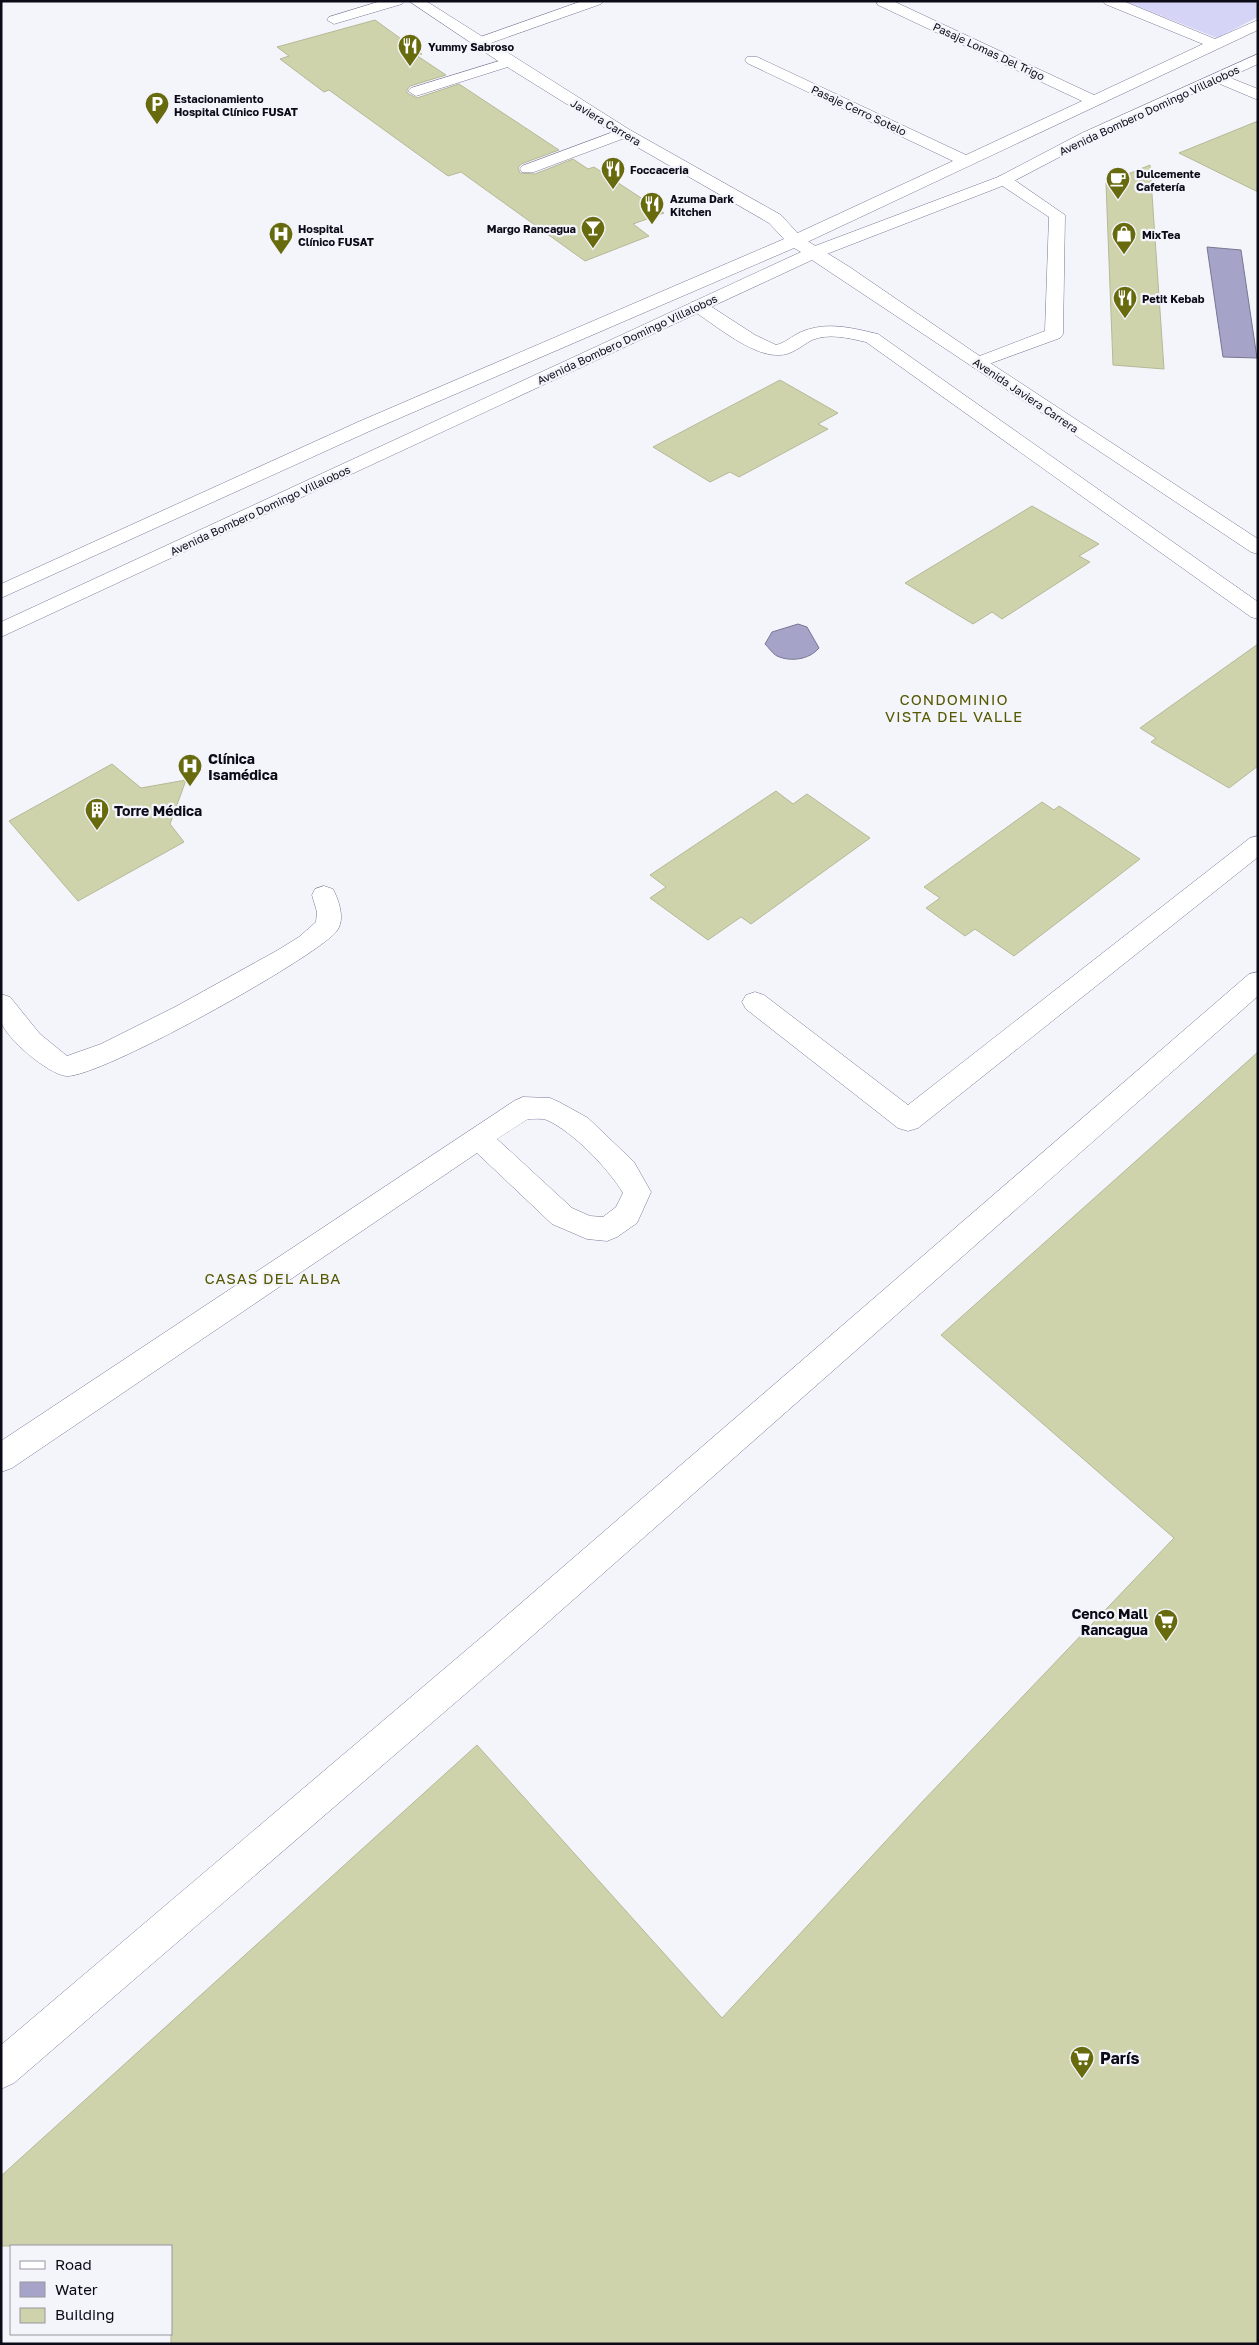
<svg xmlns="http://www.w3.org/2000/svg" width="1259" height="2345" font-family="'Golos Text',sans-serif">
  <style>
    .green { fill: #d5d4f6 }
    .water { fill: #a5a4c8; stroke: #777693 }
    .building { fill: #cfd3ac; stroke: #b5b996 }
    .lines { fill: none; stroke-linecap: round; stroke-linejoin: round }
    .lane-casing { stroke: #797898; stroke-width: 1 }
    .street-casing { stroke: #797898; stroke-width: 1 }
    .secondary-casing { stroke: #797898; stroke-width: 1 }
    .lane { fill: #fff; fill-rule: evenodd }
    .street { fill: #fff; fill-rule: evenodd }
    .secondary { fill: #fff; fill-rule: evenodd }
    .labels { text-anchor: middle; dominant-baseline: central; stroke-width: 4.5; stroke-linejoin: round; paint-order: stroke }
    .far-poi-label { font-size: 11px; font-weight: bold; fill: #0b0a16; stroke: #f4f4fb; text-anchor: start }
    .far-street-label { font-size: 11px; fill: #0b0a16; stroke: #f4f4fb }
    .poi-label { font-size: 14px; font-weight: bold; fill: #0b0a16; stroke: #f4f4fb; text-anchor: start }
    .neighbourhood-label { font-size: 15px; letter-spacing: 1px; fill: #565900; stroke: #f4f4fb }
    .near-poi-label { font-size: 16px; font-weight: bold; fill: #0b0a16; stroke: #f4f4fb; text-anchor: start }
  </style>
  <rect width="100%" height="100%" fill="#f4f4fb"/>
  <polygon class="green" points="1124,1 1258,1 1258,17 1217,38"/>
  <g class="water">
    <polygon points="1207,247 1241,250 1257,358 1223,357"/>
    <path d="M 798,624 L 807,627 L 819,648 C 809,660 790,662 777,656 C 773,654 769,648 765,644 L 772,632 Z"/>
  </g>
  <g class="building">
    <polygon points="375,20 422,54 416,55 446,75 410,86 407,90 407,93 417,98 459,84 559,150 521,164 518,168 520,173 535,174 573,159 588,169 594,167 664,213 633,224 649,236 585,261 461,172 448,176 329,90 324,92 280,59 289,56 277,47"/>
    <polygon points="1258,121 1258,192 1179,153"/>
    <polygon points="1150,165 1164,369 1113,365 1106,183"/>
    <polygon points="780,380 838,413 818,424 828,429 739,477 730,472 710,482 653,447"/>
    <polygon points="1032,506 1099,544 1079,556 1090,562 1002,619 992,612 973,624 905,583"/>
    <polygon points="1258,644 1258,766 1229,788 1151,742 1156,738 1140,728"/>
    <polygon points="112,764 141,788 186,780 170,824 184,842 78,901 9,821"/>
    <polygon points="776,791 793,804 807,794 870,838 751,924 741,917 708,940 650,898 666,887 650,875"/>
    <polygon points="1042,802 1054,810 1059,806 1140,859 1014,956 975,929 965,936 926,908 940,898 924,887"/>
    <polygon points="1258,1052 1258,2344 171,2344 171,2246 1,2246 1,2176 477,1745 722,2018 922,1802 1174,1538 941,1335"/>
  </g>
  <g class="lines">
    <defs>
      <g id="lane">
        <polygon points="1218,73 1258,89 1258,100 1213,81 1210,78"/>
        <polygon points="1004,175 1010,177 1065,215 1063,334 1060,338 978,368 972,367 969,363 972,359 1045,331 1049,217 998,183 996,180 998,177"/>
        <path d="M 698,301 L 704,302 L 755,335 L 776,345 C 785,343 792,336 801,332 C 827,321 852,328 878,334 L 1258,602 L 1258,619 L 1251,617 L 866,342 C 848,338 829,333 812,340 C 801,346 791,356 777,355 C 750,355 714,324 692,310 L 689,306 L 692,302 Z"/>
        <polygon points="1258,836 1258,857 918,1128 908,1131 898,1128 746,1009 742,1002 746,995 755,992 764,995 908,1105 1250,838"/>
        <path d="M 324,886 L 333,889 C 339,901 346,920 336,932 C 313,959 98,1079 66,1076 C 48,1074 5,1038 1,1021 C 0,1013 1,1003 1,994 L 10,997 L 40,1034 L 67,1056 L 101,1044 L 175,1007 L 278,950 L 299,937 L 316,922 L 317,912 L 312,895 L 315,889 Z"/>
        <polygon points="1258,972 1258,996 514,1652 14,2083 1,2089 1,2045 490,1630 1249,974"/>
      </g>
      <g id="street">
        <polygon points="381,1 404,1 402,4 334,24 327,20 329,17"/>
        <polygon points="582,1 603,1 601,4 485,45 475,45 473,42 475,39"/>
        <polygon points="876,1 893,1 1094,95 1203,44 1105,4 1103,1 1123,1 1215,39 1258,20 1258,30 801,245 789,245 787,241 789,237 953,161 747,63 745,60 747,57 757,57 966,155 1082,101 878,5"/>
        <polygon points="1258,54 1258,64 1094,139 1010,183 819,257 807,257 804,253 807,249 998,177 1082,133"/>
        <polygon points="509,58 516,62 514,65 416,96 408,91 411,88"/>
        <polygon points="624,128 630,130 632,133 630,136 534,172 522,172 520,169 522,166"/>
        <path d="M 523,1097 L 550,1098 L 559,1102 L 588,1118 L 634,1162 L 651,1192 L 637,1223 L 617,1237 L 607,1241 L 587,1239 L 552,1224 L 477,1153 L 12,1468 L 1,1472 L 1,1441 L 514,1101 ZM 528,1119 C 534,1119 542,1118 547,1120 C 573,1132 608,1168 623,1193 L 616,1207 L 603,1217 L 590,1216 L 572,1208 L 497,1139 Z"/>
      </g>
      <polygon id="secondary" points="409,1 426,1 630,130 781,215 801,237 848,266 984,359 1258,539 1258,554 1251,552 812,260 1,637 1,622 801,252 794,248 372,430 1,598 1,584 358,422 784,239 769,223 618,136 504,65"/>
    </defs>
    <use href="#lane" class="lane-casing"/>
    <use href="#street" class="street-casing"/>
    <use href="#secondary" class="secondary-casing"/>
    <use href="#lane" class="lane"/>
    <use href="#street" class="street"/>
    <use href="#secondary" class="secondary"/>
  </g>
  <defs>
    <symbol id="restaurant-pin" viewBox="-11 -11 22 30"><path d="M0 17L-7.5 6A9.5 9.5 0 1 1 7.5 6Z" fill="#676b0d" stroke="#f4f4fb"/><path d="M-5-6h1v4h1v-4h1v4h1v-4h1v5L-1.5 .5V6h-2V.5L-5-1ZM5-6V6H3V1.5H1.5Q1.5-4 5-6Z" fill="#fff"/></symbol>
    <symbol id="parking-pin" viewBox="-11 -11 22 30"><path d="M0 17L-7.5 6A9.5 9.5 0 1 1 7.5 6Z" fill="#676b0d" stroke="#f4f4fb"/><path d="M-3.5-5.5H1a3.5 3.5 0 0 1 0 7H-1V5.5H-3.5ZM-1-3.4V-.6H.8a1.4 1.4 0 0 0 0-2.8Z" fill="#fff"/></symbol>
    <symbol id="cafe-pin" viewBox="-11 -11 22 30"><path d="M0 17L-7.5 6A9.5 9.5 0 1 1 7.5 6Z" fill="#676b0d" stroke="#f4f4fb"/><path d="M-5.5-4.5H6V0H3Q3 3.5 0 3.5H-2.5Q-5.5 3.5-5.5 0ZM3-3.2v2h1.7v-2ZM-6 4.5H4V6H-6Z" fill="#fff"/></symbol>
    <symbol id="bar-pin" viewBox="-11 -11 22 30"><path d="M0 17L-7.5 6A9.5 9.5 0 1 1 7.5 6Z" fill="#676b0d" stroke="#f4f4fb"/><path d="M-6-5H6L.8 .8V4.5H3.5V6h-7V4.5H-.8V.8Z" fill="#fff"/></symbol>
    <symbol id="hospital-pin" viewBox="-11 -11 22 30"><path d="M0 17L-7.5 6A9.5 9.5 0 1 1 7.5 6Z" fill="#676b0d" stroke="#f4f4fb"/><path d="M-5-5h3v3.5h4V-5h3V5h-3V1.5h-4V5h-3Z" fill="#fff"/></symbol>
    <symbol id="shop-pin" viewBox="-11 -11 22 30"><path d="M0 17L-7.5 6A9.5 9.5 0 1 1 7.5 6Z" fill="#676b0d" stroke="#f4f4fb"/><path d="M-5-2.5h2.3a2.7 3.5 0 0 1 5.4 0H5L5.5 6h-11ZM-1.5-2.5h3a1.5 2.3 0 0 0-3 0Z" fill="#fff"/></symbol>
    <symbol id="building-pin" viewBox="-11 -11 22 30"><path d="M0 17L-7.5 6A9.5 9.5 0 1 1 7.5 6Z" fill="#676b0d" stroke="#f4f4fb"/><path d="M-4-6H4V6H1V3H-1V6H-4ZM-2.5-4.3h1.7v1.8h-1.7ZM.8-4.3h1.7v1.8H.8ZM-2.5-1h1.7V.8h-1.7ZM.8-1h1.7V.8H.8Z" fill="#fff"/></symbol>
    <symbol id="supermarket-pin" viewBox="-11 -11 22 30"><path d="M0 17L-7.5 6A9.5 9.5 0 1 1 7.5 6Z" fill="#676b0d" stroke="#f4f4fb"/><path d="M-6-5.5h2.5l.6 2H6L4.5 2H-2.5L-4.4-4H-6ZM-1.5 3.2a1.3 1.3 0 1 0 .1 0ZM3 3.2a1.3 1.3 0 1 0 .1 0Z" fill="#fff"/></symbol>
  </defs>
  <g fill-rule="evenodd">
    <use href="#restaurant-pin" x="396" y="32" width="28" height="38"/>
    <use href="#parking-pin" x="143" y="90" width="28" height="38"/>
    <use href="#restaurant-pin" x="599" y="155" width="28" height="38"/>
    <use href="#cafe-pin" x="1104" y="165" width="28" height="38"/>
    <use href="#restaurant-pin" x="638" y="190" width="28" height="38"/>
    <use href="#bar-pin" x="579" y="214" width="28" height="38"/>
    <use href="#hospital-pin" x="267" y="220" width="28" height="38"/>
    <use href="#shop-pin" x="1110" y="220" width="28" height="38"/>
    <use href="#restaurant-pin" x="1111" y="284" width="28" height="38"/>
    <use href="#hospital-pin" x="176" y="752" width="28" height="38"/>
    <use href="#building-pin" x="83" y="796" width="28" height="38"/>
    <use href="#supermarket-pin" x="1152" y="1607" width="28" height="38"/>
    <use href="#supermarket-pin" x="1068" y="2044" width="28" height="38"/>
  </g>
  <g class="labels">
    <g class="far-poi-label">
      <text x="428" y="46">Yummy Sabroso</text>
      <text x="174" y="98">Estacionamiento<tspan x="174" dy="13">Hospital Clínico FUSAT</tspan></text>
      <text x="630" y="169">Foccaceria</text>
      <text x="1136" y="173">Dulcemente<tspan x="1136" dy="13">Cafetería</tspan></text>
      <text x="670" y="198">Azuma Dark<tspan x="670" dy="13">Kitchen</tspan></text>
      <text x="298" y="228">Hospital<tspan x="298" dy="13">Clínico FUSAT</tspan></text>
      <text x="576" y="228" text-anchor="end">Margo Rancagua</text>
      <text x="1142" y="234">MixTea</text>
      <text x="1142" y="298">Petit Kebab</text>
    </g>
    <g class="far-street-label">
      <text transform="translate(989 51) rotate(25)">Pasaje Lomas Del Trigo</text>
      <text transform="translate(859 110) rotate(25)">Pasaje Cerro Sotelo</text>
      <text transform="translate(1149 110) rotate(-25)">Avenida Bombero Domingo Villalobos</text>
      <text transform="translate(606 122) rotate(31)">Javiera Carrera</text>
      <text transform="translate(627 339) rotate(-25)">Avenida Bombero Domingo Villalobos</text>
      <text transform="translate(1026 395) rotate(34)">Avenida Javiera Carrera</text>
      <text transform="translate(260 510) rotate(-25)">Avenida Bombero Domingo Villalobos</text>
    </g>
    <g class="poi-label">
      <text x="208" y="758">Clínica<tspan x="208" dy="16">Isamédica</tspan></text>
      <text x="114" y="810">Torre Médica</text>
      <text x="1148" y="1613" text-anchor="end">Cenco Mall<tspan x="1148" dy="16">Rancagua</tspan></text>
    </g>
    <g class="neighbourhood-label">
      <text x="954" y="699">CONDOMINIO<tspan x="954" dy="17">VISTA DEL VALLE</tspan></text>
      <text x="273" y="1278">CASAS DEL ALBA</text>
    </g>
    <g class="near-poi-label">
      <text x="1100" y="2058">París</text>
    </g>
  </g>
  <rect width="1259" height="2345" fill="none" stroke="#0b0a16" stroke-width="5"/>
  <rect x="10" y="2245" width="162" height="90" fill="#f4f4fb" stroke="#97969f"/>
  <rect x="20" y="2261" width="25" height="8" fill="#ffffff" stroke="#97969f"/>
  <text x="55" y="2270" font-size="15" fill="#0b0a16">Road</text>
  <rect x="20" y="2282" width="25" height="15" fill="#a5a4c8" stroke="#97969f"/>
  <text x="55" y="2295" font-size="15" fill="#0b0a16">Water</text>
  <rect x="20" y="2308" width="25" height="15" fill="#cfd3ac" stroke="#97969f"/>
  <text x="55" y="2320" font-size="15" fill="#0b0a16">Building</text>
</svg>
